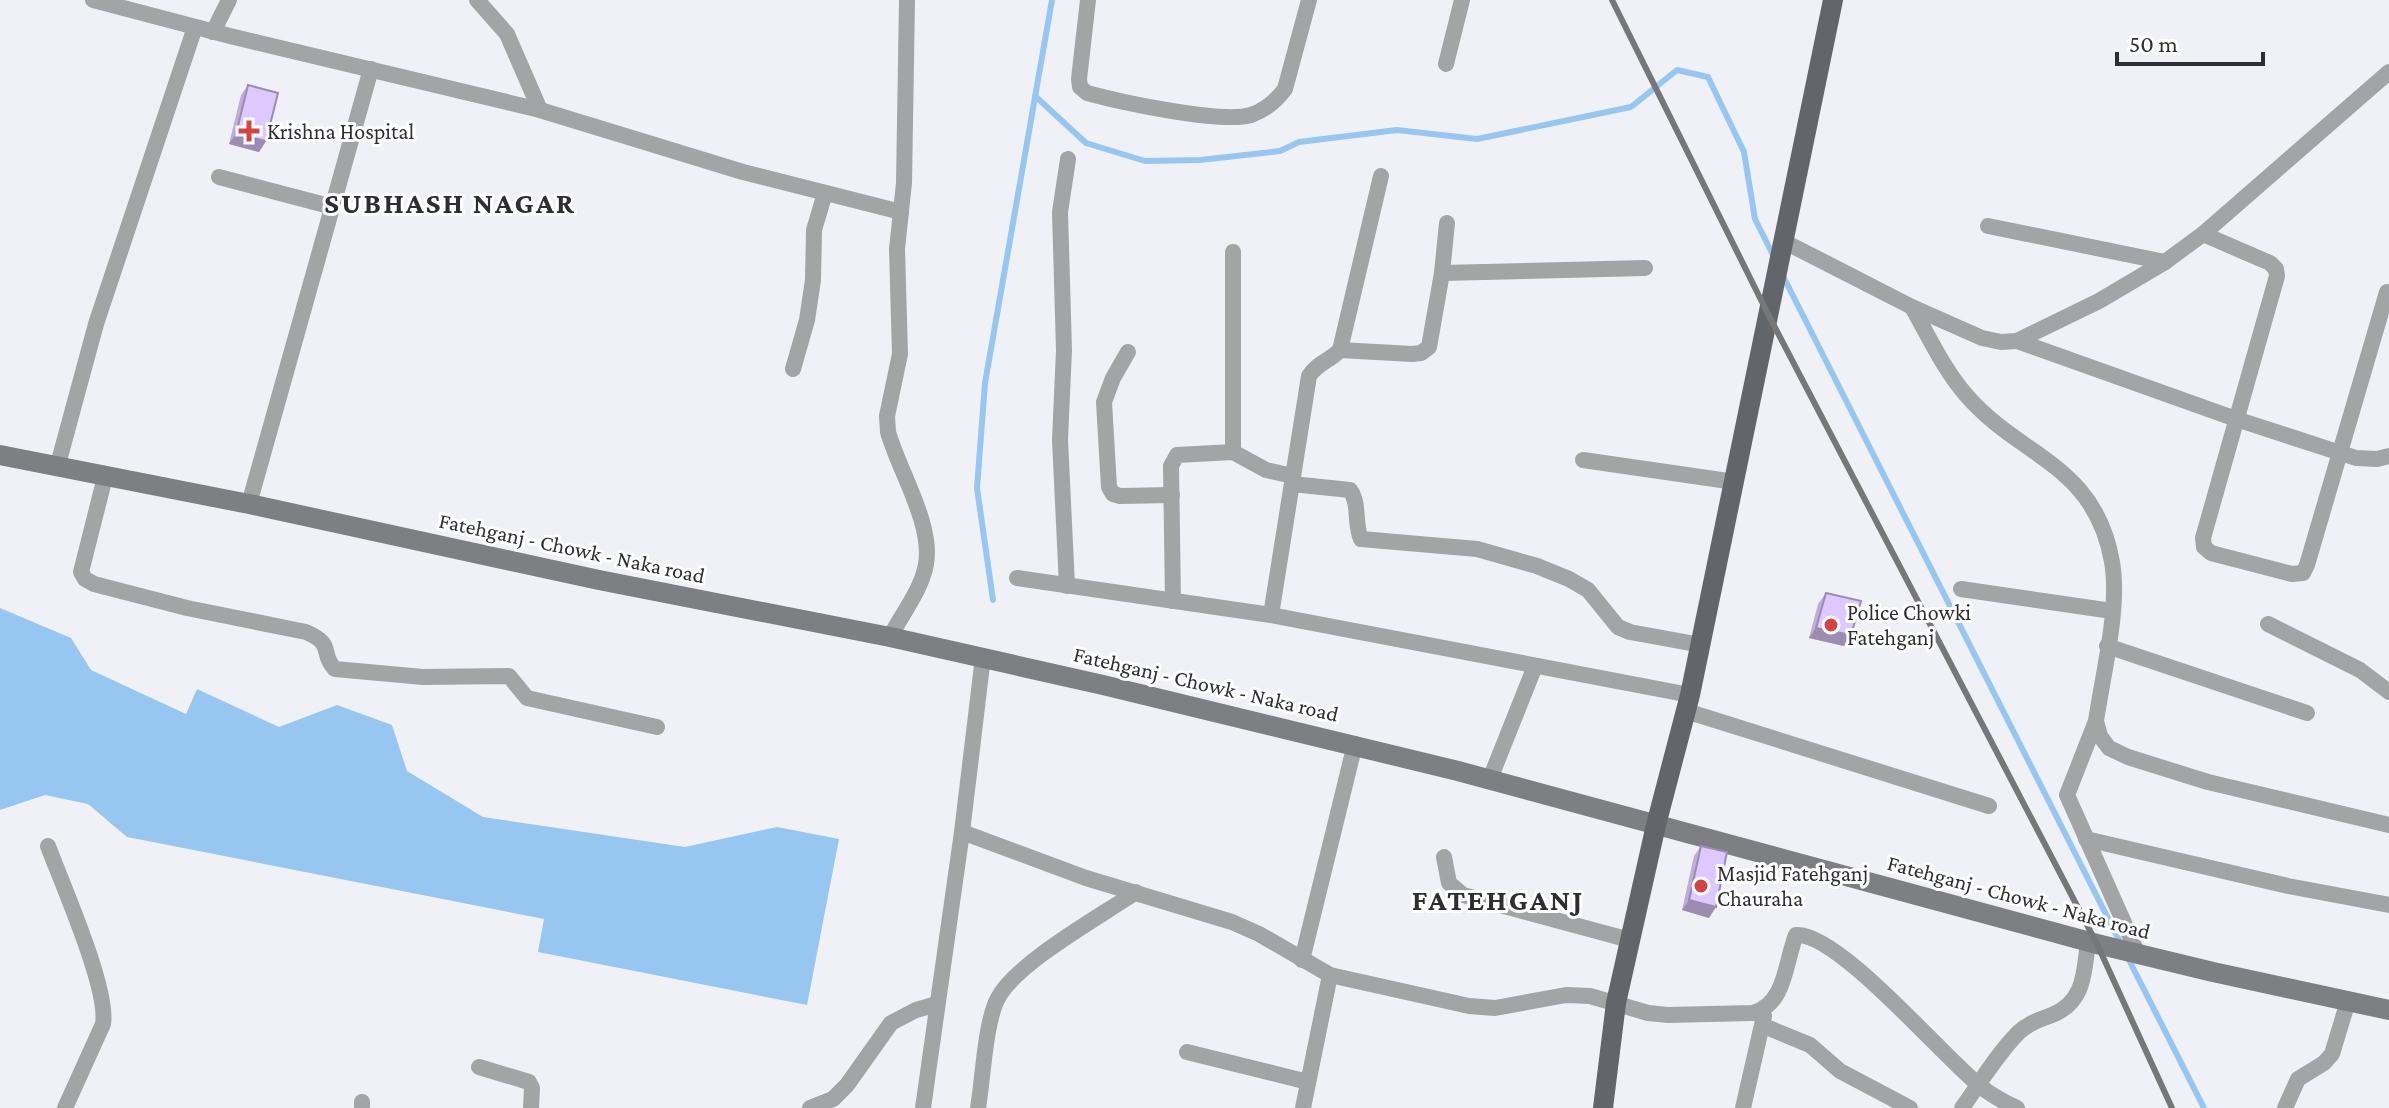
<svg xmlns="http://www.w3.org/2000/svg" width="2389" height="1108" font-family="'Crimson Pro',serif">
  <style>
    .water { fill: #97c7f0 }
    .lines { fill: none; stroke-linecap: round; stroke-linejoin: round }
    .stream { stroke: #97c7f0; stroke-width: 6 }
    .street { stroke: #a3a4a6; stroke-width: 16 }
    .secondary { stroke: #7d7f82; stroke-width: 20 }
    .primary { stroke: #626569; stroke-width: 20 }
    .rail { stroke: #77777a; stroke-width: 6 }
    .wall { fill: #c0acda }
    .shaded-wall { fill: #9c8cb2 }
    .building { fill: #dfc8fe; stroke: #9c8cb2; stroke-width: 2 }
    .poi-dot { fill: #d24343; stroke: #fff; stroke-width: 3 }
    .labels { text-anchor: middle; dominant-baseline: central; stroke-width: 6; stroke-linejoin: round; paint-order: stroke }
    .poi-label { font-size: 22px; fill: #2e2e30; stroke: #fff; text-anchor: start }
    .street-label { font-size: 22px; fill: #2e2e30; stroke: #fff }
    .district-label { font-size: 30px; font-weight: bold; letter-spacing: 2px; fill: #2e2e30; stroke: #fff }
  </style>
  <rect width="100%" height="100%" fill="#f0f1f7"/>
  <polygon class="water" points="0,608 71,638 91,670 186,714 197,689 279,727 337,705 392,725 407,771 483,817 685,847 777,827 839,839 807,1005 538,952 544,919 127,837 88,804 45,795 0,810"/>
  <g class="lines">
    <g class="stream">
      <polyline points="1035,96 1086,143 1145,161 1200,160 1280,151 1299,142 1397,130 1477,139 1631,107 1677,70 1708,77 1744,152 1755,219 1775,259"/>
      <polyline points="1783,276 2121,944"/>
      <polyline points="993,600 977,488 985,383 1052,0"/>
      <polyline points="2128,958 2204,1108"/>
    </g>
    <g class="street">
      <polyline points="93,0 230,36 540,110 743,172 901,212"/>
      <polyline points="477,0 507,34 540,110"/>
      <path d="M 1088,0 L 1079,79 L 1080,87 L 1087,93 C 1120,102 1222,124 1251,115 C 1266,110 1276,101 1285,89 L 1309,0"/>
      <polyline points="213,32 229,0"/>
      <polyline points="1446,64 1462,0"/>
      <polyline points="219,177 333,207"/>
      <polyline points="1988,226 2165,262"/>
      <polyline points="2203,234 2270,263 2276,269 2277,276 2203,538 2204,547 2211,553 2292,574 2303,573 2307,565 2387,292"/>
      <polyline points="1783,241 1912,307 1982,338 2001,342 2017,341 2099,301 2165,262 2203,234 2389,72"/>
      <polyline points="1442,273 1645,268"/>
      <path d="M 1912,307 C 1929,337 1944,370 1967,396 C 2021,458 2095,464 2112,562 C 2120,608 2103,673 2096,721 L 2100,736 L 2109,748 L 2128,757 L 2208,782 L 2389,825"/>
      <polyline points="2017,341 2236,419 2356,458 2377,459 2389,456"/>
      <polyline points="1340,350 1412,354 1421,353 1429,347 1442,273 1447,223"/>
      <polyline points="1128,352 1113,378 1104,402 1109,487 1113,494 1120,496 1172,495"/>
      <polyline points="793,369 807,320 813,280 814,230 825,193"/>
      <polyline points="1233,452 1233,252"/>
      <polyline points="1583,460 1735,482"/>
      <polyline points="57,468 96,324 195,27"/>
      <path d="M 105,477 L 81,572 L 85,579 L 94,584 L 187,608 L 306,632 C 336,645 319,653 335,669 L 423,677 L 509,676 L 527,698 L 657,727"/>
      <path d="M 1292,484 L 1350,490 C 1360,504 1354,524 1361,539 L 1477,549 L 1537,566 L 1569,579 L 1588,590 L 1618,627 L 1630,632 L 1701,645"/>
      <polyline points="249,504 371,69"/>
      <path d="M 1017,578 L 1271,615 L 1309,376 C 1317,363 1330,361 1340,350 L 1381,176"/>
      <polyline points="1067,586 1060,440 1064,350 1060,212 1068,159"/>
      <polyline points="1961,589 2112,611"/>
      <polyline points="1173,601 1171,466 1177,455 1233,452 1266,470 1293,476"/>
      <polyline points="1271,615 1690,695"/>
      <polyline points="2268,624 2360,670 2389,692"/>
      <path d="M 890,637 C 902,614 922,589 926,564 C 933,524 899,471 888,432 L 887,416 L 900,354 L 897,249 L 904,183 L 907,0"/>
      <polyline points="2107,646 2307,713"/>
      <polyline points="1686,711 1989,806"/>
      <polyline points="2096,721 2067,795 2138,954"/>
      <polyline points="1490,779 1535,666"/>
      <path d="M 962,832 L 1086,878 L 1232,922 L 1259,934 L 1330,975 L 1469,1006 L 1495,1008 L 1566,995 L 1590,996 L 1648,1013 L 1668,1015 L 1753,1013 C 1786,1004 1785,962 1796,935 C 1838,932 1943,1057 1980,1086 C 1991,1095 2004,1102 2017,1108"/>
      <polyline points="2086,839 2288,886 2389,905"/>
      <path d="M 48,846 C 62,884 109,989 103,1024 L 65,1108"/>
      <polyline points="1444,857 1449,883 1463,895 1630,940"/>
      <polyline points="1302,960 1355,744"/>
      <polyline points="1764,1026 1810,1045 1840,1071 1910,1108"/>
      <polyline points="1187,1052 1308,1082"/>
      <polyline points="479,1067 529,1082 532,1088 531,1108"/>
      <polyline points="362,1108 362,1102"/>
      <polyline points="810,1108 833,1099 847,1085 891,1023 916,1010 937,1004"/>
      <polyline points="923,1108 962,832 983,657"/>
      <path d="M 978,1108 C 983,1079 985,1022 998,998 C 1016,963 1101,916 1136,892"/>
      <polyline points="1303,1108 1330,975"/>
      <polyline points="1743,1108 1764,1016"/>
      <path d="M 1962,1108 C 1980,1083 1997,1054 2019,1032 C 2029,1023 2039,1020 2052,1015 C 2085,1002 2084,972 2088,942"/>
      <polyline points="2285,1108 2298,1079 2324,1063 2332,1054 2348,1001"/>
    </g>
    <polyline class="secondary" points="0,455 249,504 599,580 890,637 1103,685 1458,771 2097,944 2213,972 2389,1010"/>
    <polyline class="primary" points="1603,1108 1616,1003 1656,825 1690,695 1833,0"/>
    <polyline class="rail" points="1612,0 1769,316 2097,944 2172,1108"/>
  </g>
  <g class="wall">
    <polygon points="248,85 266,141 259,152 229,144 241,95"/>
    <polygon points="1826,593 1851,635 1844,646 1809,638 1818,604"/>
    <polygon points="1701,846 1709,918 1682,910 1694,856"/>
  </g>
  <g class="shaded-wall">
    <polygon points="236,134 266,141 259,152 229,144"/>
    <polygon points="1816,628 1851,635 1844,646 1809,638"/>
    <polygon points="1689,900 1716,907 1709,918 1682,910"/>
  </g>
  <g class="building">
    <polygon points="248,85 278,93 266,141 236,134"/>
    <polygon points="1826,593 1861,601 1851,635 1816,628"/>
    <polygon points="1701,846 1727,852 1716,907 1689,900"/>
  </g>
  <g class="poi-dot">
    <path d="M245 119h8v8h8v8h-8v8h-8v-8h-8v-8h8z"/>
    <circle cx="1831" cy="625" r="8"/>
    <circle cx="1701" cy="886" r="8"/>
  </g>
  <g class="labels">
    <g class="poi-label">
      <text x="267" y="131">Krishna Hospital</text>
      <text x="1847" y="612">Police Chowki<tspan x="1847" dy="25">Fatehganj</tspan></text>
      <text x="1717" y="873">Masjid Fatehganj<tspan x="1717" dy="25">Chauraha</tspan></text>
    </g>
    <g class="street-label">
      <text transform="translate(572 548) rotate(12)">Fatehganj - Chowk - Naka road</text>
      <text transform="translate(1206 684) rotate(13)">Fatehganj - Chowk - Naka road</text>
      <text transform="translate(2019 897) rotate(15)">Fatehganj - Chowk - Naka road</text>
    </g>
    <g class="district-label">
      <text x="450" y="202">SUBHASH NAGAR</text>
      <text x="1498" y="899">FATEHGANJ</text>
    </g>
  </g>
  <path d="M2117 52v12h146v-12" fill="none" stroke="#2e2e30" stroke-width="4"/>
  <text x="2129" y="52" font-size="24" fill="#2e2e30" stroke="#ffffff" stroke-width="6" paint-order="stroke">50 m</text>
</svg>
